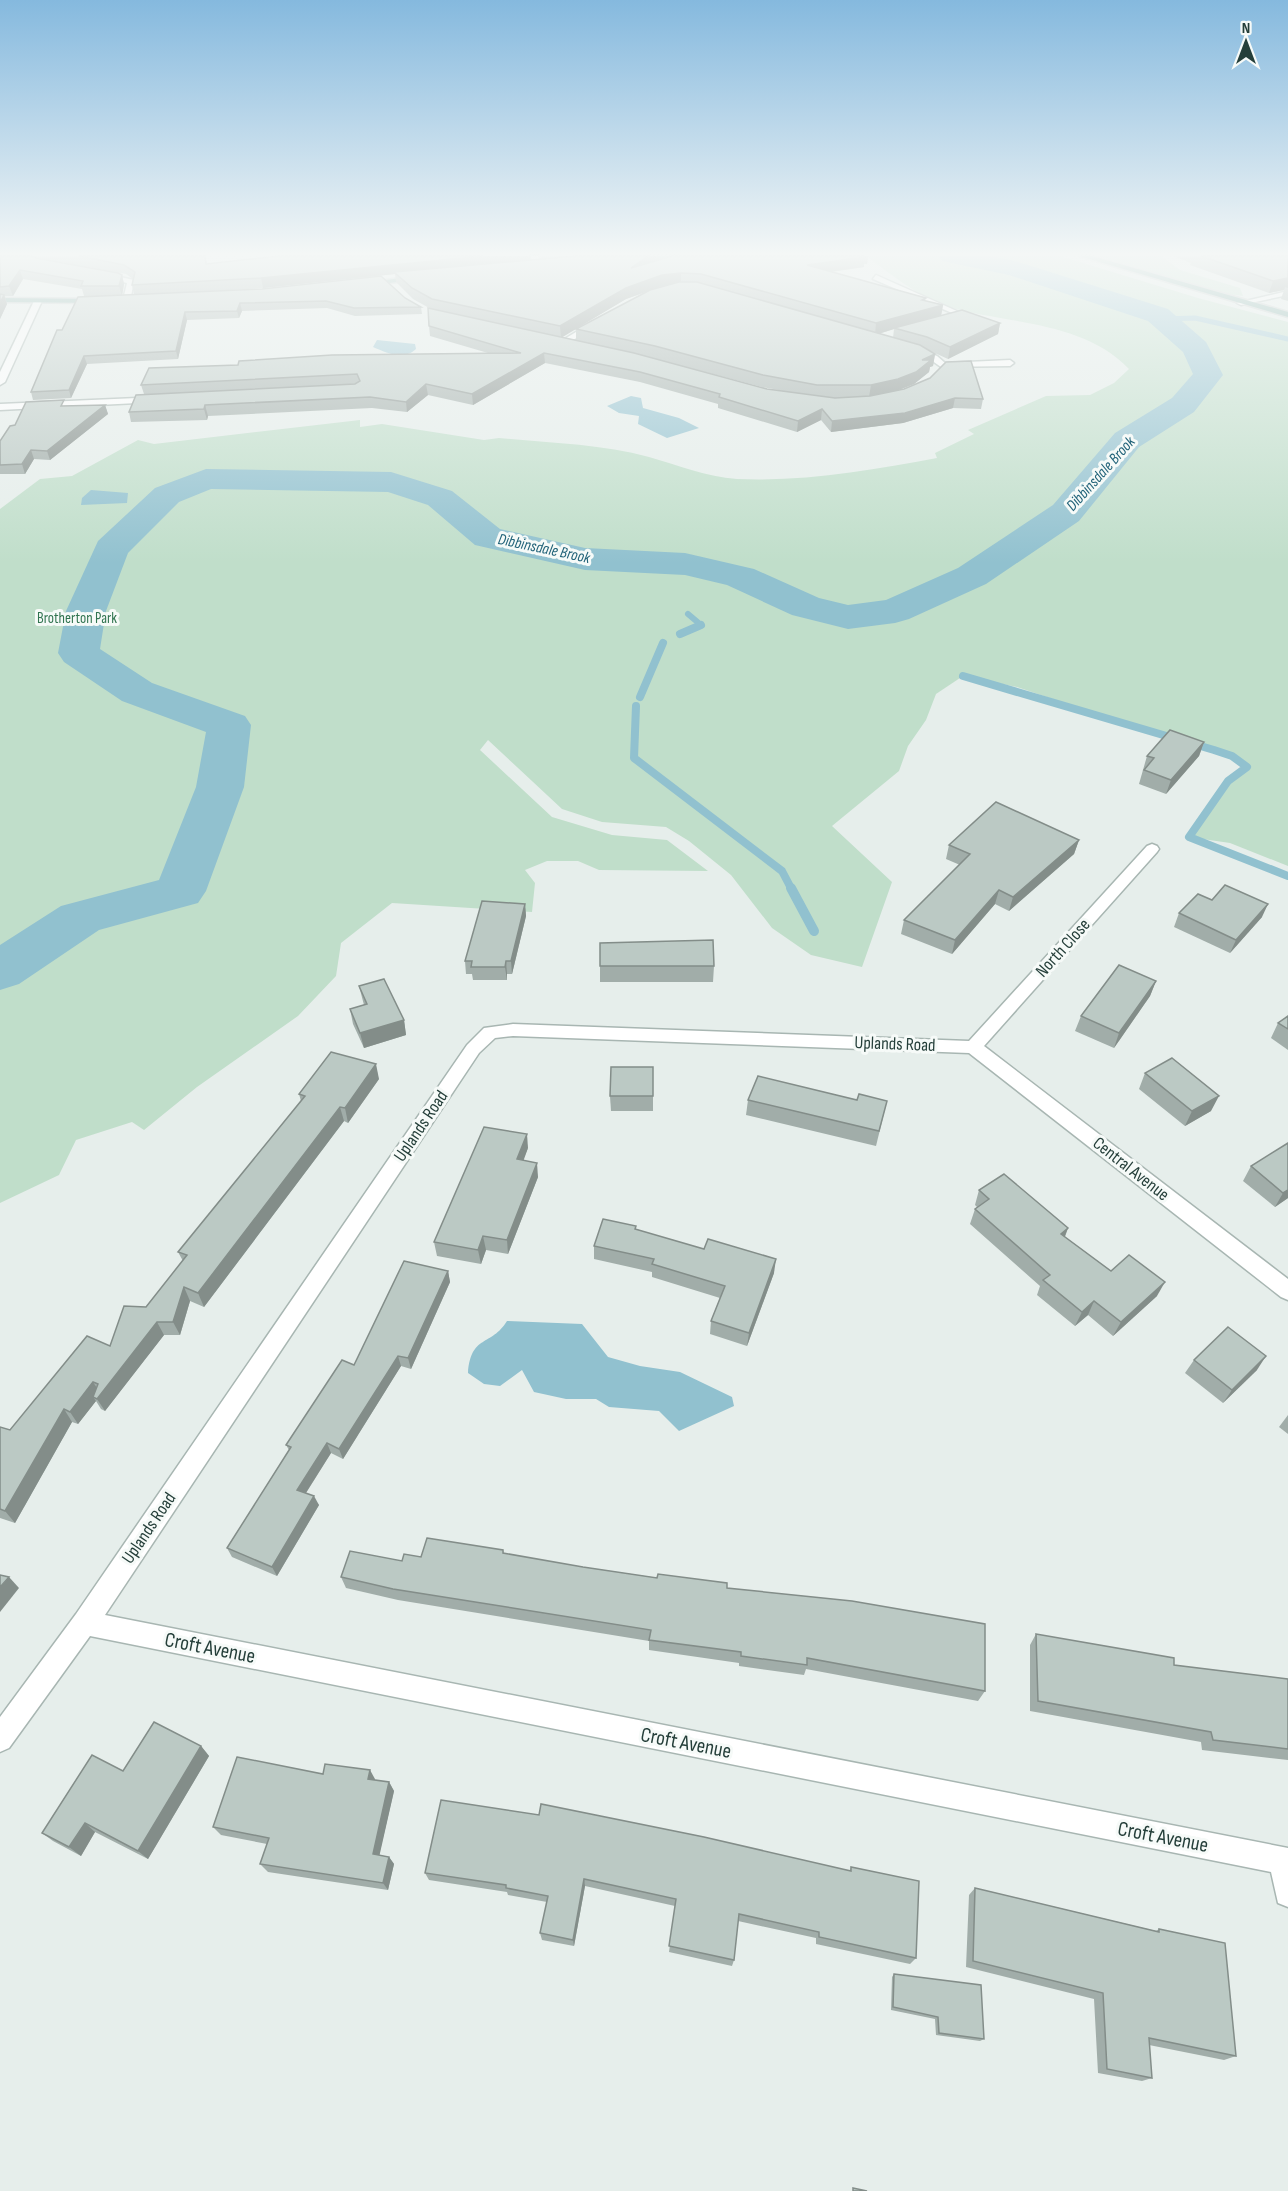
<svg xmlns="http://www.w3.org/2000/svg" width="1288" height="2191" font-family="'Sofia Sans Condensed',sans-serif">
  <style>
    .green { fill: #c0deca }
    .water { fill: #91c1cf }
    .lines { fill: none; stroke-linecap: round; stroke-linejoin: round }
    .stream-far3 { stroke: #91c1cf; stroke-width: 5 }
    .stream-far2 { stroke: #91c1cf; stroke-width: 6 }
    .stream-far1 { stroke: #91c1cf; stroke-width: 8 }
    .stream { stroke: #91c1cf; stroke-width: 10 }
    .river { fill: #91c1cf; fill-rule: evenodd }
    .minor-casing { stroke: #a8b6b2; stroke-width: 3 }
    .major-casing { stroke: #c2c9c8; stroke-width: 3 }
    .minor { fill: #fff; fill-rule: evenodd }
    .major { fill: #6ca198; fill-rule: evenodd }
    .wall { fill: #a1ada9; fill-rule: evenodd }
    .shaded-wall { fill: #838d89 }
    .building { fill: #bbc9c4; stroke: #838d89; stroke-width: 1.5 }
    .labels { text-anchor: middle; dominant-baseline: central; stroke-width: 6; stroke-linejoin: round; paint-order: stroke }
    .far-park-label { font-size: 15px; fill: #317450; stroke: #f6faf8 }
    .far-water-label { font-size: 16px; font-style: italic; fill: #226379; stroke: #f6faf8 }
    .street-label { font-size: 18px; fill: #253f3a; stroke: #f6faf8 }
    .near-street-label { font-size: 21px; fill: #253f3a; stroke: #f6faf8 }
  </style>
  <rect width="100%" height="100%" fill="#e6eeeb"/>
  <g class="green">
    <path d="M 867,256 L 1060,256 L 1198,298 L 1288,322 L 1288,866 L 1230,843 L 1189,837 L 1228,781 L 1247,768 L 1237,756 L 1175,740 L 1017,687 L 963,676 L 936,694 L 926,720 L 908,746 L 899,771 L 832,826 L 892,882 L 862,967 L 811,955 L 772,928 L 731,875 L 689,841 L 666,827 L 602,822 L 562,809 L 488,740 L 480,750 L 552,817 L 612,835 L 667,840 L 708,871 L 599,870 L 578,861 L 547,861 L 525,870 L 535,883 L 532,912 L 392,903 L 341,943 L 336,976 L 298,1016 L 197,1087 L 144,1130 L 132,1122 L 76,1140 L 59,1175 L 0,1203 L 0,509 L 40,479 L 72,476 L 138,440 L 154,444 L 360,420 L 360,427 L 382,424 L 484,440 L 499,438 C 548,443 601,444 649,457 C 678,465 706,477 737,479 C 804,482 872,470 937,458 L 935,453 L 974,434 L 968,430 L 1046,396 L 1090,395 L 1114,383 L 1129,369 C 1083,320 1004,324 945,306 C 923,299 885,271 867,256 Z"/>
    <polygon points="1098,256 1161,256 1180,270 1240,288 1243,296 1227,294"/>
  </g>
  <g class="water">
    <path d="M 377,340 L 415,344 L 416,349 C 403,361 387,353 373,347 Z"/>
    <polygon points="631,396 641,398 643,408 679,418 699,428 667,438 638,424 639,416 619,413 607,406"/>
    <polygon points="91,490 128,493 127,503 81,505 82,498"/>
    <path d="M 507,1321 L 582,1324 L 608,1357 L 640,1366 L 680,1372 L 732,1397 L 734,1406 L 679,1431 L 659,1411 L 609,1407 L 596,1399 L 566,1399 L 534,1392 L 522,1370 L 500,1386 L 484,1384 L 468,1373 C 471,1334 491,1347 507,1321 Z"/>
  </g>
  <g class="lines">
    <polyline class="stream-far3" points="1162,319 1195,318 1288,339"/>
    <polyline class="stream-far2" points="688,614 701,625 697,627"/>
    <g class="stream-far1">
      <polyline points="680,634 701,625"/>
      <polyline points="963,676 1214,750 1232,756 1247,767 1228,781 1189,837 1288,876"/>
      <polyline points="640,697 663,643"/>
      <polyline points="636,706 634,758 782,871 792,890"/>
    </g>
    <polyline class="stream" points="791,888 814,931"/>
    <polygon class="river" points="939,256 990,256 1015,261 1168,309 1206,342 1223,375 1194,412 1139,447 1079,521 986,584 909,619 895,623 848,629 792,615 727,585 685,575 585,570 475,545 428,505 388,492 211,489 179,502 128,553 106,611 100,649 152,683 245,716 251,725 244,787 206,891 198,903 99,930 19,984 0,990 0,945 61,906 159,880 196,787 206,732 122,701 64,662 58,653 66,611 98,541 155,488 206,469 391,472 452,491 500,529 585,548 685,553 754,569 819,598 848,605 886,600 958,568 1053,505 1115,433 1172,398 1193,374 1183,352 1148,321 1009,275 942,261"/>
    <defs>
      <g id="minor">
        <polygon points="530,256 538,256 542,266 536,266"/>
        <polygon points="97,272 134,280 130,302 123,300 127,283 97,276"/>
        <polygon points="876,275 977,320 973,322 873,279"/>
        <polygon points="1288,291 1288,295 1241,305 1237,303"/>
        <polygon points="38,299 42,301 5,382 0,385 0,372 34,301"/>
        <polygon points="594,321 601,323 565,345 558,343"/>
        <polygon points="911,348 937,356 945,363 1010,360 1014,363 1010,366 941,367 931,360 908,353"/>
        <polygon points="160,397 160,401 157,402 0,410 0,404"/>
        <polygon points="1152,844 1157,846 1159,849 1157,852 984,1046 1288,1279 1288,1300 1281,1297 969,1053 513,1036 495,1038 479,1053 105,1615 1288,1848 1288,1907 1278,1903 1271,1872 90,1636 9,1748 0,1752 0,1717 76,1614 467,1045 484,1028 513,1024 969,1041 1147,846"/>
      </g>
      <g id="major">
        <polygon points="648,256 679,256 633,262 629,260"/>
        <polygon points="1079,256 1092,256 1288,312 1288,317"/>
        <polygon points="420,275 423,279 364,286 360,284"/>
        <polygon points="0,298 100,299 104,301 100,303 0,302"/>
      </g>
    </defs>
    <use href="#minor" class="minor-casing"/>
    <use href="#major" class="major-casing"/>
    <use href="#minor" class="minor"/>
    <use href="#major" class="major"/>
  </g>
  <g class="wall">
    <path d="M 0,256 L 205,256 L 207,264 L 530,260 L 542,259 L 540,256 L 658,256 L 658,260 L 656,261 L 672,256 L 868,256 L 867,264 L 864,264 L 864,267 L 832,272 L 926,298 L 925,301 L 943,305 L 941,316 L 1000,323 L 998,334 L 948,359 L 926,349 L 935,354 L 933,366 L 930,367 L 929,372 L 914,384 L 899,390 L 983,399 L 981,409 L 953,408 L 903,423 L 831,432 L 821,420 L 797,432 L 718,408 L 718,404 L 640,382 L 545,363 L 473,405 L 428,395 L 407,412 L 372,408 L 208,416 L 207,420 L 131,422 L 129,412 L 144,394 L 141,385 L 238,365 L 488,353 L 430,336 L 429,326 L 431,309 L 413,299 L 396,282 L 395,274 L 263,288 L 196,292 L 405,298 L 421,307 L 422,314 L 355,316 L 327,308 L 242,311 L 239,318 L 187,320 L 178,359 L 87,364 L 71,398 L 33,400 L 31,392 L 62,330 L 98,296 L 84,296 L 82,289 L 23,279 L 13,296 L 5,296 L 7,304 L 0,319 ZM 33,257 L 126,274 L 133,279 L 132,285 L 134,294 L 122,295 L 124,284 L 122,275 L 36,258 ZM 649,291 L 576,329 L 576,340 L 561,337 L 626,299 ZM 894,329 L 893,338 L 878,334 ZM 640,355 L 762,387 L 779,390 L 767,389 Z"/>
    <polygon points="1173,256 1288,256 1288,301 1281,299 1284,290 1269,293 1190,265 1191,263"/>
    <polygon points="105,405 108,414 50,460 34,459 25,474 0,474 0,441 15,425 66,406"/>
    <polygon points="1204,742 1199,756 1166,794 1139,784 1147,756"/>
    <polygon points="1079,840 1074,854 1009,911 995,904 952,954 901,934 904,920 960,865 946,859 949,845"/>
    <polygon points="525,904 526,916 512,974 507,974 507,980 473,980 472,974 466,974 465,961"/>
    <polygon points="1179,913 1262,917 1230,953 1174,927"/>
    <polygon points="600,943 714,966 713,982 600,982"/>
    <polygon points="1156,981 1150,996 1114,1048 1075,1031 1081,1016"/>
    <polygon points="359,986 404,1020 406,1035 364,1048 353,1024 350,1009 364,1005"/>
    <polygon points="1288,1016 1288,1050 1271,1038 1278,1023"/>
    <polygon points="653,1067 653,1111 611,1111 610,1096"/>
    <polygon points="1145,1073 1211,1111 1185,1126 1139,1089"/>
    <polygon points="379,1079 348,1123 344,1121 204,1307 190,1301 180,1335 164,1335 105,1411 101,1409 96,1401 78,1424 72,1422 15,1523 0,1518 0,1427 10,1430 110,1346 146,1307 183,1261 178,1252 301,1101 299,1094"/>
    <polygon points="748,1100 857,1100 887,1101 876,1146 746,1115"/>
    <polygon points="1288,1143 1288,1198 1275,1207 1243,1181 1251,1166"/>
    <polygon points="528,1148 523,1160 538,1177 508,1254 486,1250 481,1264 437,1256 434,1242"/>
    <polygon points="979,1190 1068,1228 1065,1237 1111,1271 1157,1296 1113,1336 1088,1315 1075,1326 1037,1295 1040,1286 970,1224 975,1209 977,1207 975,1205"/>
    <polygon points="636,1226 636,1229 774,1273 747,1346 710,1334 711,1321 720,1298 652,1277 652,1272 594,1259 594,1246"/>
    <polygon points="448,1271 450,1282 411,1369 401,1366 343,1459 331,1453 306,1493 319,1505 277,1576 232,1557 227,1548 289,1450 286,1445 354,1365"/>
    <polygon points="1194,1360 1257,1370 1223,1403 1185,1373"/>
    <polygon points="1288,1415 1288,1434 1279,1427"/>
    <polygon points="503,1550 504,1554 583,1567 727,1588 985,1691 978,1701 806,1669 804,1675 739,1666 739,1663 649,1650 649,1641 398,1600 346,1588 341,1577 421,1557"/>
    <polygon points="1036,1634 1174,1665 1288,1679 1288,1760 1202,1750 1201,1742 1030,1711 1030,1645"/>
    <polygon points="201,1746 209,1756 148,1859 95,1832 81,1856 53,1841 42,1833 123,1771"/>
    <polygon points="375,1779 375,1780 389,1782 394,1791 379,1855 389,1857 394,1864 388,1890 268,1872 260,1864 267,1844 221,1835 213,1827"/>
    <polygon points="851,1867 916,1958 910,1964 816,1944 816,1938 738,1921 734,1960 732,1966 669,1952 675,1906 585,1886 574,1946 542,1940 540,1933 547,1902 508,1895 507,1892 429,1880 425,1873 850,1870"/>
    <polygon points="975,1888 1156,1931 1159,1929 1236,2056 1224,2060 1149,2045 1152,2078 1142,2081 1098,2073 1094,1999 966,1967 969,1895"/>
    <polygon points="894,1974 984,2039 980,2041 936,2035 935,2019 891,2010 892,1977"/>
  </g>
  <g class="shaded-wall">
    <polygon points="483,256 530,256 530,261 394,272 395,274 263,288 261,278"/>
    <polygon points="648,256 658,256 658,260 631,279 631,268"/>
    <polygon points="861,256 868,256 867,264 864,264 864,267 806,275 807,265"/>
    <polygon points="20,270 23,279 13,296 9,286"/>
    <polygon points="681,273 681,284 662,286 626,299 561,338 560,326 626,288 662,275"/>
    <polygon points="122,275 124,284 122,296 119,286"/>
    <polygon points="1288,278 1288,288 1285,287 1284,290 1269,293 1273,281"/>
    <polygon points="4,295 7,304 0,319 0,303"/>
    <polygon points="240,303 242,311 239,318 237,311"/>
    <polygon points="943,305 941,316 894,328 894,329 875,335 876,323"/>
    <polygon points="185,312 187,320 178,359 176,351"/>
    <polygon points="1000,323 998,334 948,359 950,347"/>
    <polygon points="544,353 545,363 473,405 472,394"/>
    <polygon points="935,354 933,366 930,367 929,372 914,384 896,391 869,397 871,385"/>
    <polygon points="84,356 87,364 71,398 69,390"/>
    <polygon points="426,384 428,395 407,412 406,402"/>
    <polygon points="955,398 953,408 903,423 831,432 832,421"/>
    <polygon points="105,405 108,414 50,460 47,451"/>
    <polygon points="205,405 208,416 207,420 204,409"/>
    <polygon points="822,409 821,420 797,432 798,421"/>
    <polygon points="31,450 34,459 25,474 22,464"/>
    <polygon points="1204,742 1199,756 1166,794 1171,780"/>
    <polygon points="1079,840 1074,854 1009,911 1013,897"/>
    <polygon points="999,890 995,904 952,954 955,940"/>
    <polygon points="525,904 526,916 512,974 511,961"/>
    <polygon points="1268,904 1262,917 1230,953 1236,940"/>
    <polygon points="506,961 507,974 507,980 505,967"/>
    <polygon points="1156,981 1150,996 1114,1048 1119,1033"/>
    <polygon points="404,1020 406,1035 364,1048 360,1033"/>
    <polygon points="376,1064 379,1079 348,1123 345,1108"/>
    <polygon points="1219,1096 1211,1111 1185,1126 1192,1111"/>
    <polygon points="340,1107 344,1121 204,1307 198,1293"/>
    <polygon points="527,1134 528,1148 519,1173 517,1159"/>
    <polygon points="537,1163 538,1177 508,1254 507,1240"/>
    <polygon points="1288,1190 1288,1198 1275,1207 1283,1193"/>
    <polygon points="1068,1228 1062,1243 1061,1234"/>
    <polygon points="483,1236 486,1250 481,1264 478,1250"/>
    <polygon points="776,1259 774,1273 747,1346 749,1333"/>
    <polygon points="448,1271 450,1282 411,1369 408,1358"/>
    <polygon points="1165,1282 1157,1296 1113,1336 1121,1322"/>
    <polygon points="184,1287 190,1301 180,1335 173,1322"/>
    <polygon points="1094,1301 1088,1315 1075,1326 1082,1312"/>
    <polygon points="157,1322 164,1335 105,1411 97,1399 93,1397 96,1401 78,1424 70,1412 93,1382 101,1394"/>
    <polygon points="398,1356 401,1366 343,1459 339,1449"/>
    <polygon points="1266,1356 1257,1370 1223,1403 1232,1390"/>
    <polygon points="64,1409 72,1422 15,1523 5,1511"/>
    <polygon points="327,1443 331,1453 302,1499 297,1490"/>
    <polygon points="314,1496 319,1505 277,1576 272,1567"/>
    <polygon points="9,1577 19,1588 0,1612 0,1587"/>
    <polygon points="201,1746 209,1756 148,1859 138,1851"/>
    <polygon points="370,1770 375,1779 373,1788 368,1779"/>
    <polygon points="389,1782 394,1791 378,1862 373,1854"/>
    <polygon points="85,1823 95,1832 81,1856 69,1847"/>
    <polygon points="389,1857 394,1864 388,1890 383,1883"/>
    <polygon points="584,1879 585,1886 574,1946 573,1940"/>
  </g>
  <g class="building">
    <polygon points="0,256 32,256 36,258 118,273 122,275 119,286 81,286 83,281 20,270 9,286 0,287"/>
    <polygon points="79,256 205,256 206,264 279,256 483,256 261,278 132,285 135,272 124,265"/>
    <polygon points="575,256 648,256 631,268 672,256 864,256 865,257 807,265 926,298 922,300 943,305 876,323 701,274 681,273 662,275 626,288 560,326 432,299 412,288 394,272"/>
    <polygon points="1201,256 1288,256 1288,278 1273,281"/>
    <polygon points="381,276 405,298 421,307 354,308 326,301 240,303 237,311 185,312 176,351 84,356 69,390 31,392 57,330 62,330 78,297 262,289"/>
    <polygon points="679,282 697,282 920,345 935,354 922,360 931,360 916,372 898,379 871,385 817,385 763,375 655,346 576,329 650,290"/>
    <polygon points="0,294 4,295 0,303"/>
    <polygon points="428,308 634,353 767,389 835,398 870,396 904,389 930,378 946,362 971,361 983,399 955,398 905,413 832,421 822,409 798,421 719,397 720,394 640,372 544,353 472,394 426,384 406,402 370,397 205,405 204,409 129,412 136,395 355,384 360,381 357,374 141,385 149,368 238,365 239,361 332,355 521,353 429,326"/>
    <polygon points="962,310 1000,323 950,347 927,337 894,328"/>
    <polygon points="64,400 61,406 105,405 47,451 31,450 22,464 0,465 0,441 10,426 15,425 26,402"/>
    <polygon points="1170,730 1204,742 1171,780 1144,770 1154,758 1147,756"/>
    <polygon points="996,802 1079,840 1013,897 999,890 955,940 904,920 970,854 949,845"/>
    <polygon points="1225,885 1268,904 1236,940 1179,913 1198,894 1212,900"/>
    <polygon points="482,901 525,904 511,961 506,961 505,967 471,967 472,961 465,961"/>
    <polygon points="713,940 714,966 600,966 600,943"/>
    <polygon points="1119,965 1156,981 1119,1033 1081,1016"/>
    <polygon points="384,979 404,1020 360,1033 350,1009 367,1004 359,986"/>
    <polygon points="1288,1016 1288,1029 1278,1023"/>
    <polygon points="331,1052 376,1064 345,1108 340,1107 198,1293 184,1287 173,1322 157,1322 97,1399 93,1397 98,1384 93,1382 70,1412 64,1409 5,1511 0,1509 0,1427 10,1430 87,1336 110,1346 124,1306 146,1307 187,1255 178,1252 305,1096 299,1094"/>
    <polygon points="1172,1058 1219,1096 1192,1111 1145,1073"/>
    <polygon points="611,1067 653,1067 653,1096 610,1096"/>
    <polygon points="758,1076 857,1100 859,1094 887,1101 879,1131 748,1100"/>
    <polygon points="484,1127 527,1134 517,1159 537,1163 507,1240 483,1236 478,1250 434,1242"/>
    <polygon points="1288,1143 1288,1190 1283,1193 1251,1166"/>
    <polygon points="1004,1174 1068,1228 1061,1234 1111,1271 1129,1255 1165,1282 1121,1322 1094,1301 1082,1312 1043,1280 1050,1275 975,1209 989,1199 979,1190"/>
    <polygon points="603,1219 636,1226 635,1229 704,1249 708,1239 776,1259 749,1333 711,1321 725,1286 652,1264 654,1259 594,1246"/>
    <polygon points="404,1261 448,1271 408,1358 398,1356 339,1449 327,1443 297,1490 314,1496 272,1567 227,1548 291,1447 286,1445 342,1360 354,1365"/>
    <polygon points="1228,1327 1266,1356 1232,1390 1194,1360"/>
    <polygon points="427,1538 503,1550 503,1553 583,1567 657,1578 658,1574 727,1583 727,1588 852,1601 985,1624 985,1691 807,1658 807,1665 741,1656 741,1652 649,1640 651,1630 393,1589 341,1577 350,1551 402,1561 404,1554 421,1557"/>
    <polygon points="0,1575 9,1577 0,1587"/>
    <polygon points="1036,1634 1174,1658 1174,1665 1288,1679 1288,1749 1213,1740 1211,1732 1038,1701"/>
    <polygon points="154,1722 201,1746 138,1851 85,1823 69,1847 42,1833 92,1755 123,1771"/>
    <polygon points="237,1757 323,1774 325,1764 370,1770 368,1779 389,1782 373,1854 389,1857 383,1883 260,1864 269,1838 213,1827"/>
    <polygon points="441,1800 539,1815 541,1804 704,1837 851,1871 851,1867 919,1881 916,1958 819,1937 819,1932 739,1914 734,1960 669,1946 676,1899 584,1879 573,1940 540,1933 548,1896 506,1888 506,1885 425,1873"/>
    <polygon points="975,1888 1159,1932 1159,1929 1225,1943 1236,2056 1149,2038 1152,2078 1107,2069 1103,1993 973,1961"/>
    <polygon points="894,1974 981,1985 984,2039 939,2033 938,2017 893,2007"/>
    <polygon points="853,2188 867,2191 853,2191"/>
  </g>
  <linearGradient id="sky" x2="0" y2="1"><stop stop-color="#85b9de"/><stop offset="0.45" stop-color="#f4f7f6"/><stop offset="1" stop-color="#f4f7f6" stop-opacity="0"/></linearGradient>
  <rect width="1288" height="563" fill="url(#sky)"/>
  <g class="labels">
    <g class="far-park-label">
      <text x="77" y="618">Brotherton Park</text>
    </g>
    <g class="far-water-label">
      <text transform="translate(1101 474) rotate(-48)">Dibbinsdale Brook</text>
      <text transform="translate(544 549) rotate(12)">Dibbinsdale Brook</text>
    </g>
    <g class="street-label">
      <text transform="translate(1063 948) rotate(-48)">North Close</text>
      <text transform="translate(895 1044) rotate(2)">Uplands Road</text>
      <text transform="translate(421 1126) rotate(-56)">Uplands Road</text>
      <text transform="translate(1131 1169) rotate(38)">Central Avenue</text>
      <text transform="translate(149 1528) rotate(-56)">Uplands Road</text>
    </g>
    <g class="near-street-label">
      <text transform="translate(210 1648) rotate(11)">Croft Avenue</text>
      <text transform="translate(686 1743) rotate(11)">Croft Avenue</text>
      <text transform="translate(1163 1837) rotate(11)">Croft Avenue</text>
    </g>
  </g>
  <g transform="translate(1246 42)" stroke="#f6faf8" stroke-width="4.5" paint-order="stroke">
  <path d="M0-4.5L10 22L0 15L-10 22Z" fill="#253f3a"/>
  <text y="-9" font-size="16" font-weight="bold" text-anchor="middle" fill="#253f3a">N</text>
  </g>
</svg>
